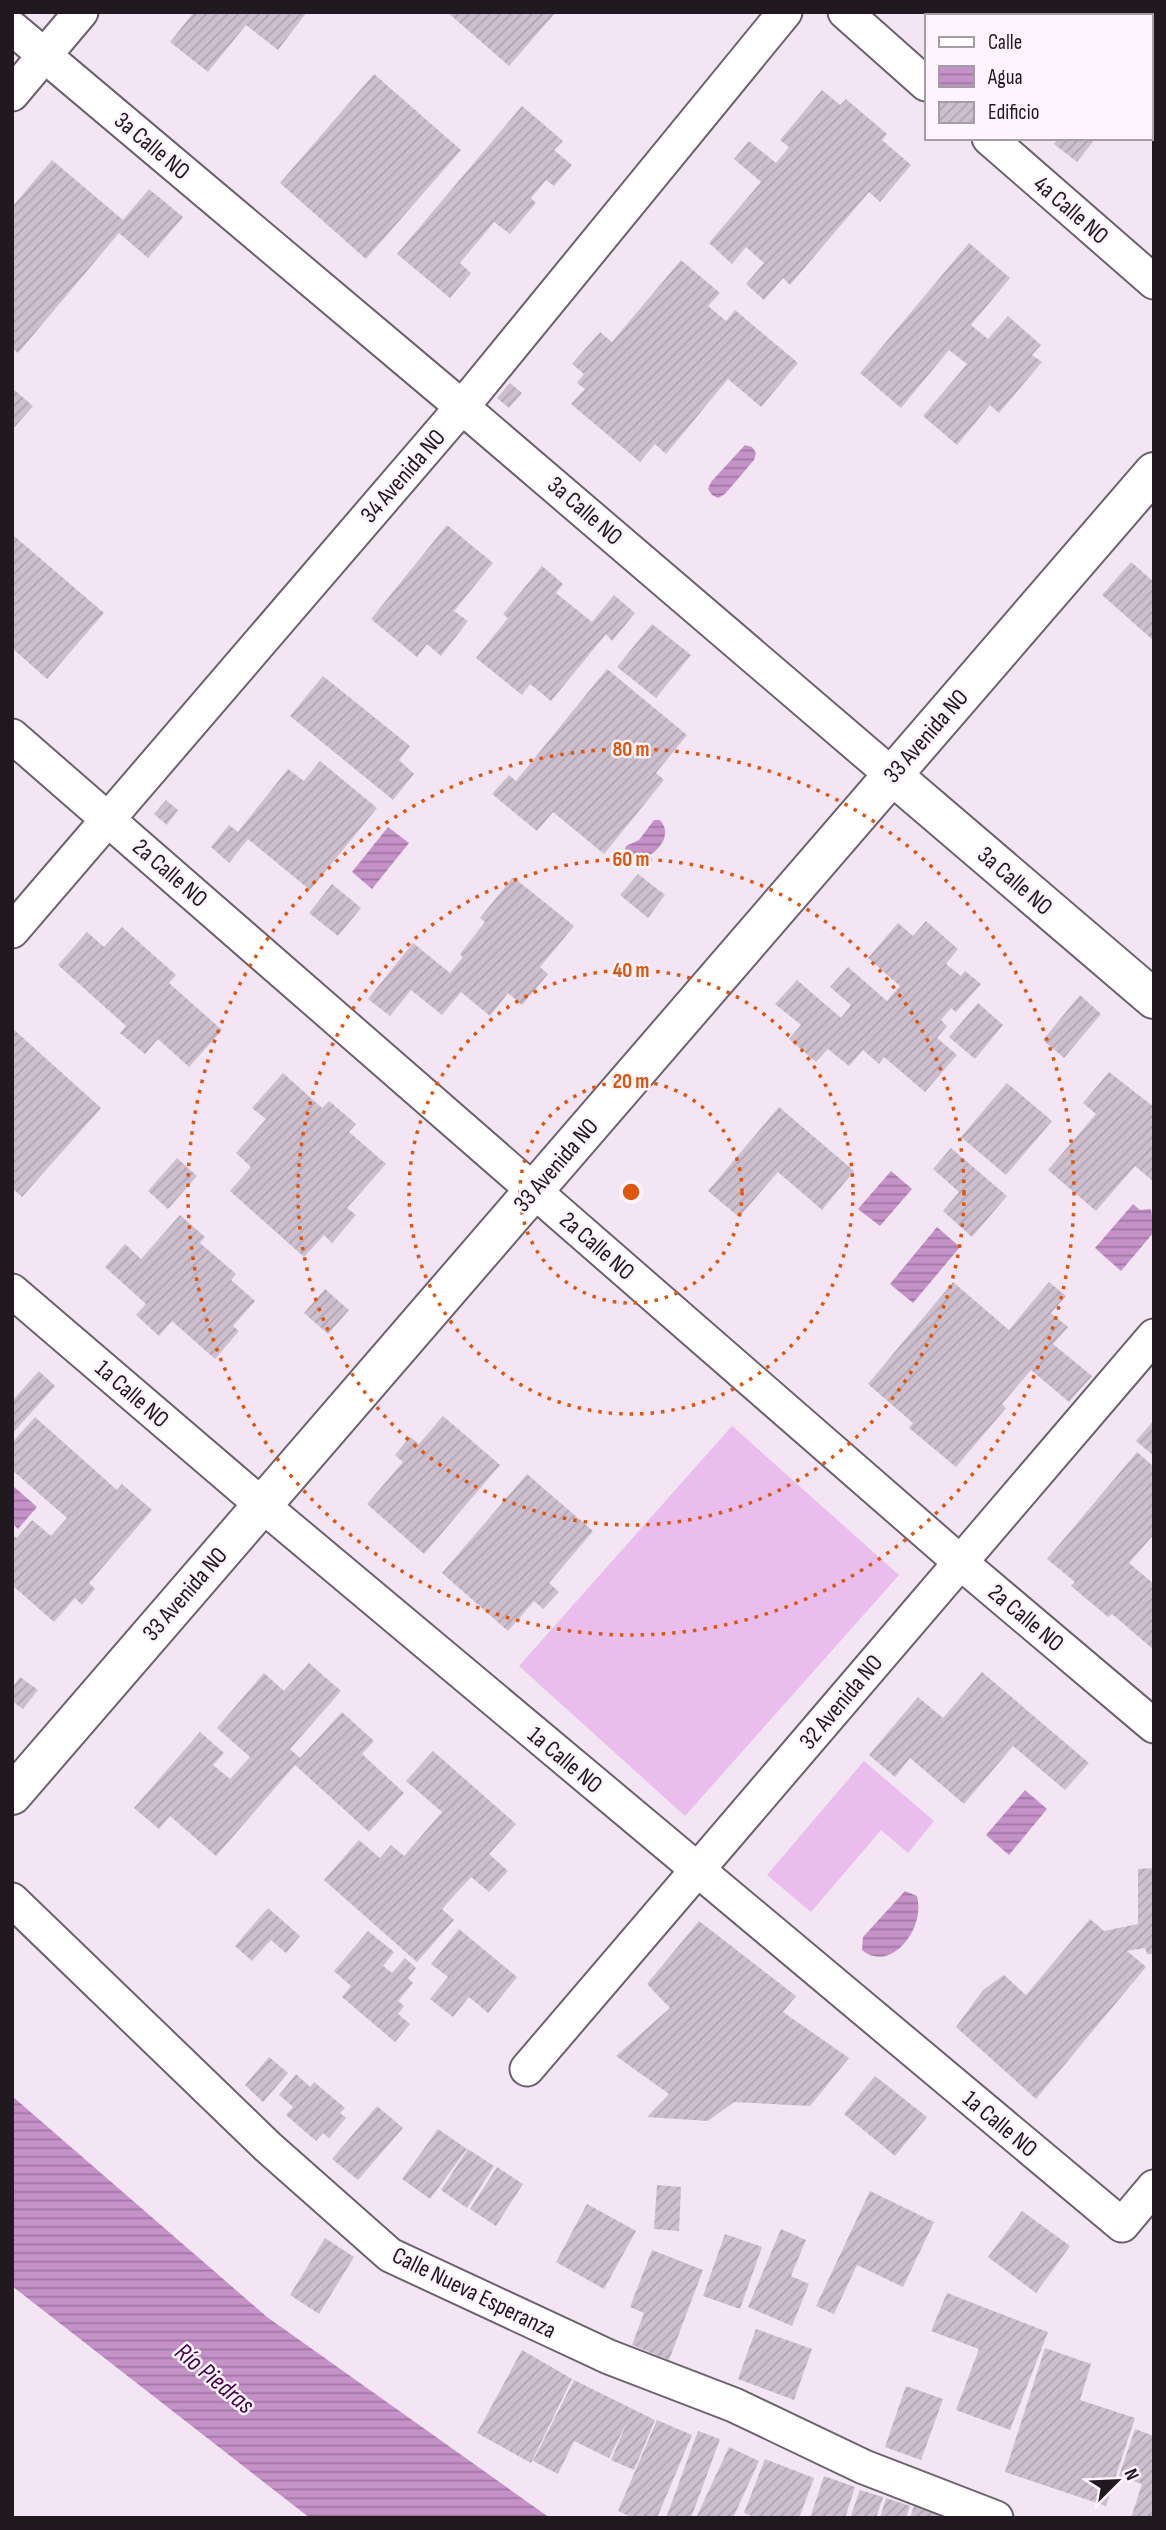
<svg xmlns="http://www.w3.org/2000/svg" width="1166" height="2530" font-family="'Sofia Sans Condensed',sans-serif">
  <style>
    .garden { fill: #e9bdec }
    .water { fill: url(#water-rules) }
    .building { fill: url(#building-hatch) }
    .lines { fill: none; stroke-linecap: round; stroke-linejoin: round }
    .minor-casing { stroke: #6e616f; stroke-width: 37 }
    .tertiary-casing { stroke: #6e616f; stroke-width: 42 }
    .minor { stroke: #fff; stroke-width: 33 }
    .tertiary { stroke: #fff; stroke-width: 38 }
    .ring { fill: none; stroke: #de560d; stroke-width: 3.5; stroke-dasharray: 3.5 7 }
    .labels { text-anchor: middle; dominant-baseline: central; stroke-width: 5; stroke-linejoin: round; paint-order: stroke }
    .street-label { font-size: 24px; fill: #201a20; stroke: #fdf4fd }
    .water-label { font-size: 26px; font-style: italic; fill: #45054a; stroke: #fdf4fd }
    .centre { fill: #de560d; stroke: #fdf4fd; stroke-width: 3.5 }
    .ring-label { font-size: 21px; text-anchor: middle; font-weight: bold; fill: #de560d; stroke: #fdf4fd; stroke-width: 5; stroke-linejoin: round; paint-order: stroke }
  </style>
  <defs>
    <pattern id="water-rules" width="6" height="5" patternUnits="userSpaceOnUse" patternTransform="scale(1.75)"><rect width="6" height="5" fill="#c592c8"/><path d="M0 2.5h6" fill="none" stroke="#a076a2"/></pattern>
    <pattern id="building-hatch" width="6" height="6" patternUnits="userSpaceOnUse" patternTransform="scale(1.75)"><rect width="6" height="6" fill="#cdbfce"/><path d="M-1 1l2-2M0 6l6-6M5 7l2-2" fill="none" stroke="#b0a4b1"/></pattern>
  </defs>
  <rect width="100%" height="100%" fill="#f3e5f4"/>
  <g class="garden">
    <polygon points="732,1426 899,1575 685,1816 519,1666"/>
    <polygon points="864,1761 934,1821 908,1853 881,1830 811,1912 767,1875"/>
  </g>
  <g class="water">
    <polygon points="745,445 752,447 756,453 754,460 725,494 718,498 712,495 708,489 711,482"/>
    <path d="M 654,820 L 660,820 C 677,839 648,864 628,859 L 624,853 L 626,846 L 639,840 Z"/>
    <polygon points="388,827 409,843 372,889 352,872"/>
    <polygon points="891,1171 912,1189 880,1226 858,1209"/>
    <polygon points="1133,1204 1140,1210 1151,1209 1154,1232 1121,1271 1095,1248"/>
    <polygon points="937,1227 960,1247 913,1303 890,1284"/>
    <polygon points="12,1485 37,1507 18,1529 12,1523"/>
    <polygon points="1025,1790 1047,1809 1009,1855 986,1835"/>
    <path d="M 905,1891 L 917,1896 C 926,1929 890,1974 862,1950 L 863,1937 Z"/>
    <polygon points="12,2096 267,2317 550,2518 310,2518 12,2286"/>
  </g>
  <g class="building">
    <polygon points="194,12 307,12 278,50 246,25 208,72 170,42"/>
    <polygon points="447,12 556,12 509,66"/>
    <polygon points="1154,61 1154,113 1150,110 1150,65"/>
    <polygon points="374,74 461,150 366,259 280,183"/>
    <polygon points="822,90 840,105 846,99 887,134 882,140 911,165 880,202 869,192 790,285 783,278 764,300 746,284 764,263 746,247 732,264 709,243 761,182 734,159 749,141 776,163 789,147 780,140"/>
    <polygon points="522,106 563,141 554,150 572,165 554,186 546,180 531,198 536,203 510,234 494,222 460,263 471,273 450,298 397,254"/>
    <polygon points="1059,138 1096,138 1077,162 1054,144"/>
    <polygon points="52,160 123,220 149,189 183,217 148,258 119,233 18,353 12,348 12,207"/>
    <polygon points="969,243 1010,278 971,325 988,339 1008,316 1041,345 1032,355 1042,362 999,413 990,405 957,445 923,416 967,364 949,350 901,408 860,373"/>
    <polygon points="681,260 720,293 708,306 726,321 735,310 798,363 761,407 728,379 666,454 655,444 640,462 571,404 585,389 577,383 584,374 572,364 600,332 612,342"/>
    <polygon points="510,383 522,393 509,408 497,398"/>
    <polygon points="12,388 33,406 12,430"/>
    <polygon points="447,525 493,563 454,611 468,621 441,656 427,644 417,657 371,619"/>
    <polygon points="13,535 104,613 47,679 12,648"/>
    <polygon points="1131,562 1154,582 1154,641 1102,595"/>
    <polygon points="542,566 563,584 556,593 592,622 614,595 635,613 612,641 606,634 551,701 530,684 522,695 476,658 508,618 503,614"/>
    <polygon points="652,624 691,655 656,698 617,667"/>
    <polygon points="607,669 687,735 656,773 664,780 604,854 553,812 537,831 492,794 509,775 516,781"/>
    <polygon points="323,676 410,746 399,760 414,774 393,800 290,716"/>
    <polygon points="320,761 377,808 310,890 248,839 229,863 211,847 229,825 238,832 288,769 304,781"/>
    <polygon points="166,800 178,810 167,825 154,814"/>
    <polygon points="638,874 665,895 648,918 620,895"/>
    <polygon points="513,877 574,926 540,967 548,974 522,1005 508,993 490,1016 461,992 442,1015 411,990 390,1016 368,999 413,943 450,973 463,957 460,954 485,922 480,918"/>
    <polygon points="332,884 361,908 338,936 309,913"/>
    <polygon points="926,921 958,949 946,964 961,976 965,971 981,984 956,1012 951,1008 941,1020 947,1026 937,1038 957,1055 925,1092 884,1057 879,1064 863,1050 849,1066 828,1049 816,1062 789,1039 801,1025 775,1004 797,980 841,1018 851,1005 830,987 848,967 887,1001 900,986 868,958 898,923 913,936"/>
    <polygon points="122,927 176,975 169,983 222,1030 189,1067 158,1039 145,1054 120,1033 126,1026 58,965 87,932 104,947"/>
    <polygon points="1080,995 1101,1014 1064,1058 1043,1040"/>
    <polygon points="978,1003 1003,1025 975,1059 949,1037"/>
    <polygon points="12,1028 101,1108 22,1197 12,1188"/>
    <polygon points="1109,1072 1154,1107 1154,1182 1135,1166 1096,1211 1048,1170 1096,1114 1083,1103"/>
    <polygon points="283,1073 322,1108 329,1101 356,1124 349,1132 386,1164 347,1208 356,1215 332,1243 324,1235 304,1257 230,1191 251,1167 236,1153 266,1119 252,1108"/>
    <polygon points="1007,1083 1052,1121 1006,1175 961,1137"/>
    <polygon points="779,1107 854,1171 822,1210 778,1172 739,1217 708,1191"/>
    <polygon points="951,1148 1007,1196 972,1237 943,1211 959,1192 933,1169"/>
    <polygon points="177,1158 197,1176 168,1209 148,1191"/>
    <polygon points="180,1215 205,1237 200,1243 236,1274 231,1280 255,1301 233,1326 239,1331 215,1359 172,1321 159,1336 136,1315 146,1304 105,1267 125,1244 141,1259"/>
    <polygon points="953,1282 1009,1330 1049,1282 1066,1296 1051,1313 1068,1327 1053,1344 1092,1376 1069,1402 1031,1370 1002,1404 1006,1408 956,1467 909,1428 913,1423 868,1384"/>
    <polygon points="325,1289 349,1310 328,1334 304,1313"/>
    <polygon points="39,1371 55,1386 12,1434 12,1401"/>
    <polygon points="443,1416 500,1465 424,1554 367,1504 403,1462 395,1455 410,1437 419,1444"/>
    <polygon points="35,1417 117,1490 122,1484 152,1510 89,1583 95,1589 82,1605 75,1598 54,1622 12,1585 12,1535 17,1538 32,1520 51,1536 67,1518 12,1470 12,1443"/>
    <polygon points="1154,1420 1154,1456 1136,1441"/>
    <polygon points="1137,1452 1154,1467 1154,1534 1129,1563 1154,1584 1154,1650 1112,1614 1108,1617 1071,1586 1075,1582 1047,1559"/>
    <polygon points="527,1474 593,1531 549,1583 559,1592 543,1609 534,1601 508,1631 442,1573"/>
    <polygon points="309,1663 341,1691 290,1749 300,1758 342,1712 374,1741 362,1754 404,1793 369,1832 295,1765 216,1856 170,1816 159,1829 134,1808 200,1732 224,1753 213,1765 230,1779 250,1757 217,1728 264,1673 284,1691"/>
    <polygon points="982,1672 1089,1763 1065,1790 1013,1746 964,1804 910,1758 895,1777 869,1755 918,1697 943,1718"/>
    <polygon points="20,1677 38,1690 23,1709 12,1701 12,1688"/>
    <polygon points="433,1751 516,1824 489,1854 508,1871 489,1892 471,1877 442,1909 454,1920 417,1962 324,1880 359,1840 380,1858 391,1845 404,1856 442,1812 406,1781"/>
    <polygon points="1154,1868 1154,1954 1147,1954 1145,1948 1127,1951 1146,1967 1036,2099 956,2027 983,1990 1004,1975 1026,1995 1090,1919 1104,1931 1138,1924 1138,1869"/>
    <polygon points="268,1908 300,1936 286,1953 271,1940 252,1961 235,1946"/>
    <polygon points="699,1921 796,1996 783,2012 849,2058 810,2106 734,2102 708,2121 647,2117 669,2094 616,2056 670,2008 647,1984"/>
    <polygon points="459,1929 517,1977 488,2013 469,1997 453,2017 430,1999 448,1977 431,1964"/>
    <polygon points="368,1931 394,1952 383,1966 392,1973 405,1958 416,1968 408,1978 413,1983 398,2001 404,2006 398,2014 410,2024 395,2042 342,1997 351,1986 334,1971"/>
    <polygon points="269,2057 288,2073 263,2102 245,2085"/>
    <polygon points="296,2074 310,2087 314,2082 345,2108 340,2113 346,2118 329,2138 323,2133 316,2141 286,2115 293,2107 279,2095"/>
    <polygon points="875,2076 927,2117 895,2156 844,2114"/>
    <polygon points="377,2106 403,2128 358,2180 332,2159"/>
    <polygon points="438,2129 467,2149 430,2199 402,2179"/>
    <polygon points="468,2149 494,2166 467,2208 441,2190"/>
    <polygon points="497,2167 523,2184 496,2226 470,2209"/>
    <polygon points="657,2185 681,2187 679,2231 654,2229"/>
    <polygon points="870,2191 934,2222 903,2287 857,2265 834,2314 816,2306"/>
    <polygon points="587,2204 636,2231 604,2289 556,2262"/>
    <polygon points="1022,2211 1070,2246 1036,2293 988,2257"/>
    <polygon points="781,2229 806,2240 791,2276 809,2284 792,2326 748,2307"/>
    <polygon points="725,2234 762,2247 740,2309 703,2296"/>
    <polygon points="325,2238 354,2257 319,2314 290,2295"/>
    <polygon points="652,2250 703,2270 669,2360 632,2345 644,2313 630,2307"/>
    <polygon points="947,2293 1048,2332 1010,2430 956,2410 979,2349 931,2331"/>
    <polygon points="756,2329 812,2349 794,2400 738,2379"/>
    <polygon points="1045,2348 1091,2364 1080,2400 1135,2418 1106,2506 1005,2472"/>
    <polygon points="522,2350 572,2379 531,2463 477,2433"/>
    <polygon points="574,2380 655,2420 634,2470 611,2460 628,2420 609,2458 574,2441 558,2474 533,2461"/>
    <polygon points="906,2386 943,2399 921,2460 885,2447"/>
    <polygon points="657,2420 692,2435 657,2518 633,2518 618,2511"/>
    <polygon points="1135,2429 1154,2436 1154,2518 1131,2518 1142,2484 1119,2476"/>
    <polygon points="698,2431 720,2439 691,2518 666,2518"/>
    <polygon points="729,2447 759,2461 733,2518 696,2518"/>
    <polygon points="765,2459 814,2478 799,2518 756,2518 744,2513"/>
    <polygon points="824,2476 855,2487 845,2518 810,2518"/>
    <polygon points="860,2490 883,2497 876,2518 850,2518"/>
    <polygon points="886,2498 910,2506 906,2518 880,2518"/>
    <polygon points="914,2506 938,2515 937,2518 910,2518"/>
  </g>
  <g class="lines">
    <defs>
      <g id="minor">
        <polyline points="845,12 926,84"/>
        <polyline points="12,28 462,407 892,775"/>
        <polyline points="12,94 81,12"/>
        <polyline points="989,138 1154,282"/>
        <polyline points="12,736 960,1562 1154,1726"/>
        <polyline points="12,931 462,407 785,12"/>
        <polyline points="12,1291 262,1505 1122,2225 1154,2187"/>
        <polyline points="12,1900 268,2147 390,2255 609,2357 734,2405 864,2467 996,2518"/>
        <polyline points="527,2069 1154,1336"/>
      </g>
      <g id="tertiary">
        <polyline points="892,775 1154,999"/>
        <polyline points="12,1795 1154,472"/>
      </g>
    </defs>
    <use href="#minor" class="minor-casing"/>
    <use href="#tertiary" class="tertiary-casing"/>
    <use href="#minor" class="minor"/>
    <use href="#tertiary" class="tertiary"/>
  </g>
  <g class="ring">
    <circle cx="631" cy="1192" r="111"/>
    <circle cx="631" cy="1192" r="222"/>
    <circle cx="631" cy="1192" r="333"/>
    <circle cx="631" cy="1192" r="443"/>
  </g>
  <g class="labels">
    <g class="street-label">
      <text transform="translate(152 146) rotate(40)">3a Calle NO</text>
      <text transform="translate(1071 210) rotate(41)">4a Calle NO</text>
      <text transform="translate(403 476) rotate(-49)">34 Avenida NO</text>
      <text transform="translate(585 511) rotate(41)">3a Calle NO</text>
      <text transform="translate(926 736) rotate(-49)">33 Avenida NO</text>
      <text transform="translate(170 873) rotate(41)">2a Calle NO</text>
      <text transform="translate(1015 881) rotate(41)">3a Calle NO</text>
      <text transform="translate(556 1165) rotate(-49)">33 Avenida NO</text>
      <text transform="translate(597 1246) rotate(41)">2a Calle NO</text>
      <text transform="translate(132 1394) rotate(41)">1a Calle NO</text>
      <text transform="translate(185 1594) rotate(-49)">33 Avenida NO</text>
      <text transform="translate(1026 1618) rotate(40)">2a Calle NO</text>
      <text transform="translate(841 1702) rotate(-50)">32 Avenida NO</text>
      <text transform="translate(565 1760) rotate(40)">1a Calle NO</text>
      <text transform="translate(1000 2124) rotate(40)">1a Calle NO</text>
      <text transform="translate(474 2293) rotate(26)">Calle Nueva Esperanza</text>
    </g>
    <g class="water-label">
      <text transform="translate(214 2379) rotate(40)">Río Piedras</text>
    </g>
  </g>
  <circle cx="631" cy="1192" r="10" class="centre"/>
  <g class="ring-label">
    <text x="631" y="756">80 m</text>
    <text x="631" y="866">60 m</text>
    <text x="631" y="977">40 m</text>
    <text x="631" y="1088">20 m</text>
  </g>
  <rect width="1166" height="2530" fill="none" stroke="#201a20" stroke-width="28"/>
  <rect x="925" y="14" width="228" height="126" fill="#fdf4fd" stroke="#a59da5" stroke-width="2"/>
  <rect x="939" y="37" width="35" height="10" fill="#ffffff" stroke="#a59da5" stroke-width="2"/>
  <text x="988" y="49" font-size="21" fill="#201a20">Calle</text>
  <rect x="939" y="66" width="35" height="21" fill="url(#water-rules)" stroke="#a59da5" stroke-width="2"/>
  <text x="988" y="84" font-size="21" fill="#201a20">Agua</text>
  <rect x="939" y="102" width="35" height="21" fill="url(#building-hatch)" stroke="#a59da5" stroke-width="2"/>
  <text x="988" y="119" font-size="21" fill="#201a20">Edificio</text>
  <g transform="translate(1117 2481) rotate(66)" stroke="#fdf4fd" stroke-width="5" paint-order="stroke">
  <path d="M0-5L12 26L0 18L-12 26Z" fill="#201a20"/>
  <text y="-10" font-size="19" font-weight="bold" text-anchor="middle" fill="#201a20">N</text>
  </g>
</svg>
